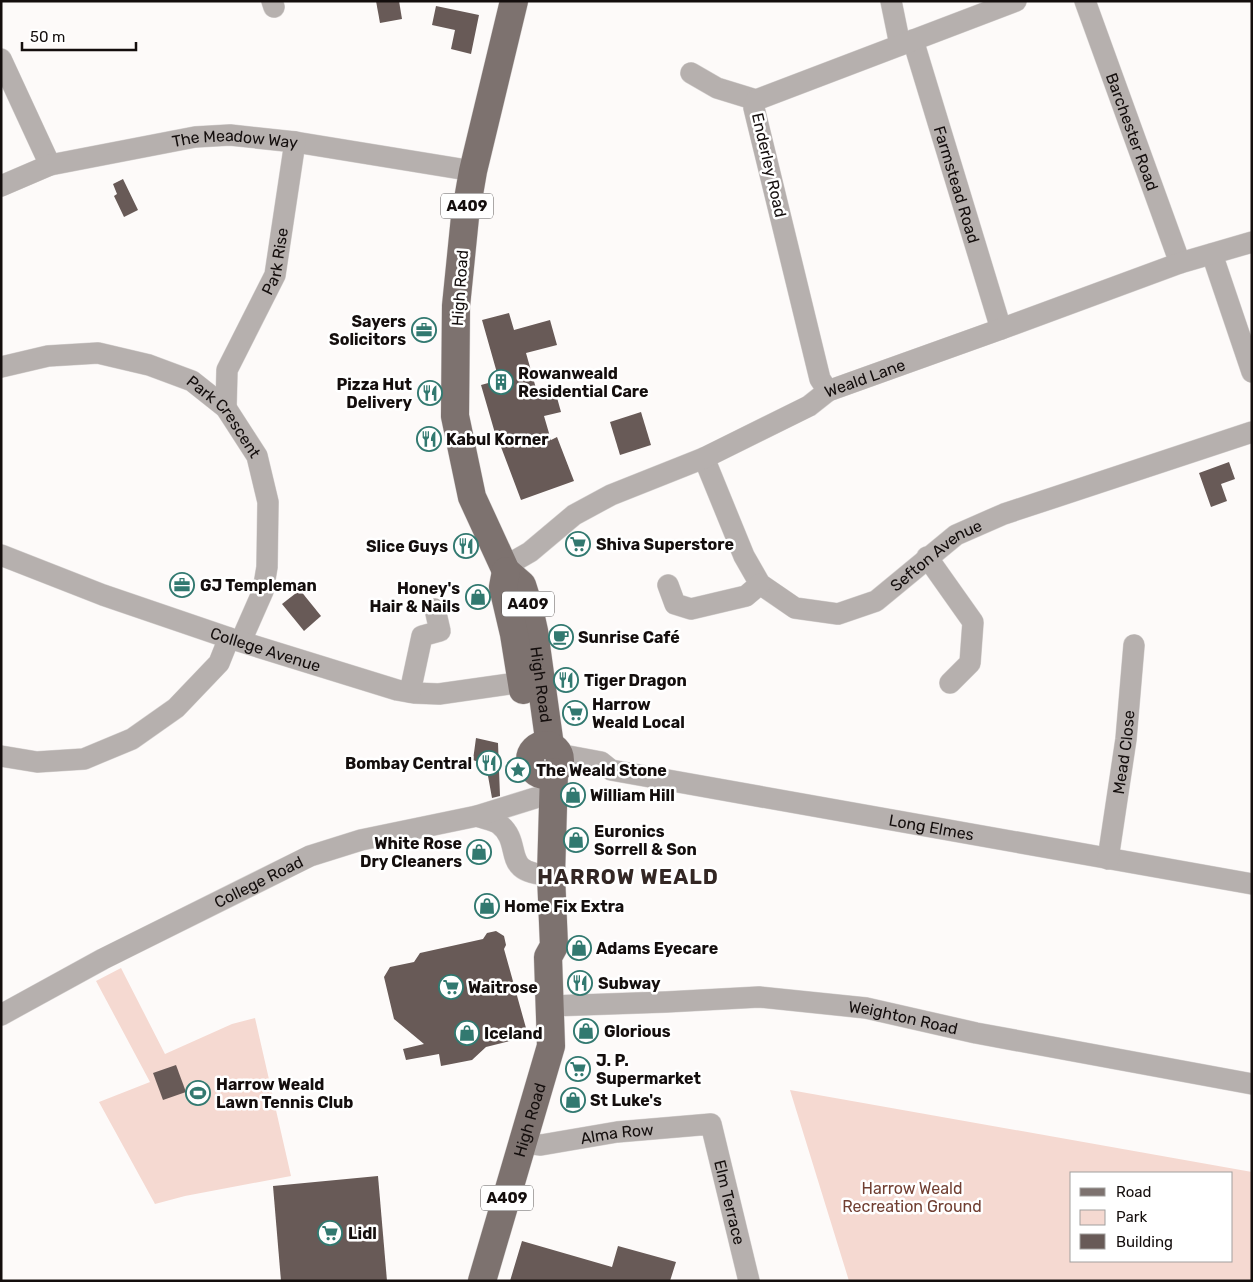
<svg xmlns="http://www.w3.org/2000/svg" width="1253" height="1282" font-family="Rubik,sans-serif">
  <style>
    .green { fill: #f5d9d1; fill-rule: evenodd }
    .building { fill: #685a57 }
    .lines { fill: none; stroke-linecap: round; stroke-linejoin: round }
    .minor-casing { stroke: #d8d4d3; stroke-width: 22 }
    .major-casing { stroke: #d8d4d3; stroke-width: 29 }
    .minor { stroke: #b6b0ae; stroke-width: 21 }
    .major { stroke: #7d726f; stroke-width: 28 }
    .labels { text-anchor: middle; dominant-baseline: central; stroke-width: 5; stroke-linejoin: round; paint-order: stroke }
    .shield { fill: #fff; stroke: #5a5656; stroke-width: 1 }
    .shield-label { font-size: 15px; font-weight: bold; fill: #140e0d }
    .street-label { font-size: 16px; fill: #140e0d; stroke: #fff }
    .poi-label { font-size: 16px; font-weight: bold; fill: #140e0d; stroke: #fff; text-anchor: start }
    .park-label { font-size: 16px; fill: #713f32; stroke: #fff }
    .district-label { font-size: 21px; font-weight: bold; letter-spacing: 1px; fill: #332724; stroke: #fff }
  </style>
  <rect width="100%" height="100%" fill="#fdfaf9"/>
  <g class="green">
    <polygon points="121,968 165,1054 232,1024 255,1018 291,1176 185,1196 155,1204 99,1102 150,1082 96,981"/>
    <path d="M 790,1090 L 1252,1172 L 1252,1281 L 849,1281 ZM 1232,1173 L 1232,1261 L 1072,1261 L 1072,1173 Z"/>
  </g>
  <g class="building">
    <polygon points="376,1 399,1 402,19 380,23"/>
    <polygon points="436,6 479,15 471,54 451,49 455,30 432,25"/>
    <polygon points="123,179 138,210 124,217 114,196 117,194 113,184"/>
    <polygon points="509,313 514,330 550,320 557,345 526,353 539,399 556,394 561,412 544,416 551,440 557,437 574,481 521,500 501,447 499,447 481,385 499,380 482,320"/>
    <polygon points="641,412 651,445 620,455 610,422"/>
    <polygon points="1229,462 1235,479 1221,484 1227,501 1211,507 1199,473"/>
    <polygon points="300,590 321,616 304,631 282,604"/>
    <polygon points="476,738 498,743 500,796 492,798 486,765 473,760"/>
    <polygon points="496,931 504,936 506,945 504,949 526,1028 522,1038 486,1047 472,1060 441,1066 439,1054 406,1060 403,1049 424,1044 394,1019 384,977 390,967 414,962 420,953 483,939 487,933"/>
    <polygon points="176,1065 186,1092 163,1100 153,1073"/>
    <polygon points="378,1176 387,1281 281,1281 273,1186"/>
    <polygon points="522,1241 612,1267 618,1246 676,1262 670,1281 510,1281"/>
  </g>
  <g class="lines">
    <defs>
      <g id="minor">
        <polyline points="272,1 274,7"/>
        <polyline points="891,1 900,45"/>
        <path id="s1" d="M 1085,1 L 1180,263"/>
        <path id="s2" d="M 913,40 L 1001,329"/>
        <polyline points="1,59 50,165"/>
        <polyline points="691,73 717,88 756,100"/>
        <path id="s3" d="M 1,186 L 50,165 L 195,137 L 230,135 L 295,142 L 473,171"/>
        <polyline points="1212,254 1252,372"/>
        <path id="s4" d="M 1,367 L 48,356 L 98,353 L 149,365 L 192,381 L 226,408 L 257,456 L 268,502 L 267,567 L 263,591 L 241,641"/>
        <polyline points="828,391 820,379 754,108 756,100 1016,1"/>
        <path id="s5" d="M 226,408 L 227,370 L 275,275 L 295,142"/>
        <path id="s6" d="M 704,458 L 744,556 L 760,584 L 795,608 L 838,614 L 876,601 L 956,535 L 1004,514 L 1252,432"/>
        <path id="s7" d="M 1,555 L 103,595 L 229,638 L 397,690 L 414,693 L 439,694 L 537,680"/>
        <polyline points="927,557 973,622 970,663 950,683"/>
        <path id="s8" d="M 504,567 L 530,552 L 574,515 L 611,495 L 704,458 L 809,406 L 828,391 L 1001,329 L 1180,263 L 1252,242"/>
        <polyline points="668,585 675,604 691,609 746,596 760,584"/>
        <polyline points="410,692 422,636 440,631 435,609"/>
        <path id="s9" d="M 558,754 L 601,762 L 611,770 L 1252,884"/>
        <polyline points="1,756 37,762 84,759 132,739 176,708 219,663 229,638"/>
        <path d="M 477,816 C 484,819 493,820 499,824 C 525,844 498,874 551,875"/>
        <path id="s10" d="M 1108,859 L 1126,739 L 1134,645"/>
        <path id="s11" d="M 550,1006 L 666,1002 L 759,997 L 866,1008 L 976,1033 L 1252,1084"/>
        <path id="s12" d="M 1,1015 L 103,959 L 310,856 L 361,840 L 477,816 L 535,798"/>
        <path id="s13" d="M 523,1143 L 541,1145 L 617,1132 L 711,1124 L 749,1281"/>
      </g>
      <g id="major">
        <path id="s14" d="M 514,1 L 473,171 L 465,217 L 456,306 L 455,416 L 472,497 L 506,571 L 522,585 L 528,604 L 534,631 L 550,746"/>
        <polyline points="506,571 503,587 514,634 523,690"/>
        <circle cx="545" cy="760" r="15"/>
        <path id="s15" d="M 482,1281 L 551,1046 L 548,957 L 554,946 L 551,875 L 554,772"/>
      </g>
    </defs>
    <use href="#minor" class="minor-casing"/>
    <use href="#major" class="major-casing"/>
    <use href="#minor" class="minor"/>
    <use href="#major" class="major"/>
  </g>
  <defs>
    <symbol id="office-ring" viewBox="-11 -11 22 22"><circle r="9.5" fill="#fff" stroke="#327970" stroke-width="1.5"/><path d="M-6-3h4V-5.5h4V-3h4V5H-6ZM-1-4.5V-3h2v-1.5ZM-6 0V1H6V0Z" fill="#327970"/></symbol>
    <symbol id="building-ring" viewBox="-11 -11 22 22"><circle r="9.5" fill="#fff" stroke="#327970" stroke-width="1.5"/><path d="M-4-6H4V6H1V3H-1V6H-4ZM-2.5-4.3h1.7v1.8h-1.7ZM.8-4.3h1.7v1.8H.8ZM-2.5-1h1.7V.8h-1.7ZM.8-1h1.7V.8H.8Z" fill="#327970"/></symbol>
    <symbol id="restaurant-ring" viewBox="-11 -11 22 22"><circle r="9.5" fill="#fff" stroke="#327970" stroke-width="1.5"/><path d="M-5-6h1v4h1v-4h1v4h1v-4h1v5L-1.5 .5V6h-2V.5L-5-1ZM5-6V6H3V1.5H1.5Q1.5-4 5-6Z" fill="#327970"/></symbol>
    <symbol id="supermarket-ring" viewBox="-11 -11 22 22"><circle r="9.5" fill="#fff" stroke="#327970" stroke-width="1.5"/><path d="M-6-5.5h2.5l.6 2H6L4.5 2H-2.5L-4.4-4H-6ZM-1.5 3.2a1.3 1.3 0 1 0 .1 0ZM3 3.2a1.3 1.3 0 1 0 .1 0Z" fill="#327970"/></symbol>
    <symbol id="shop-ring" viewBox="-11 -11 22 22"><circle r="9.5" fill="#fff" stroke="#327970" stroke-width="1.5"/><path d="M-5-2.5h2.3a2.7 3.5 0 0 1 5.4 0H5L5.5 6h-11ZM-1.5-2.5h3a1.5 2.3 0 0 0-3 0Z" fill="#327970"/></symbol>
    <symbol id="cafe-ring" viewBox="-11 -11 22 22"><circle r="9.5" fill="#fff" stroke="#327970" stroke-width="1.5"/><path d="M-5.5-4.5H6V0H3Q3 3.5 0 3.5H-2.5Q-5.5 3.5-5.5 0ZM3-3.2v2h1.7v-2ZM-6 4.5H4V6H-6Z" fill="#327970"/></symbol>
    <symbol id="sight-ring" viewBox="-11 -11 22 22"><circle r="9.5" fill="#fff" stroke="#327970" stroke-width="1.5"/><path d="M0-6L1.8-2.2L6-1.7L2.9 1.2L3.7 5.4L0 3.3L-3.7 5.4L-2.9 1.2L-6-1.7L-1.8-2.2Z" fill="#327970"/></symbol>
    <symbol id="stadium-ring" viewBox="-11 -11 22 22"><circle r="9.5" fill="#fff" stroke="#327970" stroke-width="1.5"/><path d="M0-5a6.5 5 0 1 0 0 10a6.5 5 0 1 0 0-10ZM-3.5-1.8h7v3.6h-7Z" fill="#327970"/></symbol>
  </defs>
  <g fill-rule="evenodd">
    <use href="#office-ring" x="410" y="316" width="28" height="28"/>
    <use href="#building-ring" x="487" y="368" width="28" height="28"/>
    <use href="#restaurant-ring" x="416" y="379" width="28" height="28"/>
    <use href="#restaurant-ring" x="415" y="425" width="28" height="28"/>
    <use href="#supermarket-ring" x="564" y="530" width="28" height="28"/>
    <use href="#restaurant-ring" x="452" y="532" width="28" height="28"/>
    <use href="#office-ring" x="168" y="571" width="28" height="28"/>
    <use href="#shop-ring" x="464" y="583" width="28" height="28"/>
    <use href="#cafe-ring" x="547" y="623" width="28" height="28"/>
    <use href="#restaurant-ring" x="552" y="666" width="28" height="28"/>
    <use href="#supermarket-ring" x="561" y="699" width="28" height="28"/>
    <use href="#restaurant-ring" x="475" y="749" width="28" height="28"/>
    <use href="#sight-ring" x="504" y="756" width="28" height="28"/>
    <use href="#shop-ring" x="559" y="781" width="28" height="28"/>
    <use href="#shop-ring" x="562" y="826" width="28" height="28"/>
    <use href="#shop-ring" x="465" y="838" width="28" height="28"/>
    <use href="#shop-ring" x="473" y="892" width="28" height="28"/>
    <use href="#shop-ring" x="565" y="934" width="28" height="28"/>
    <use href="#restaurant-ring" x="566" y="969" width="28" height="28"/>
    <use href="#supermarket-ring" x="437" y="973" width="28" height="28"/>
    <use href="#shop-ring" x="572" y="1017" width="28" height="28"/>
    <use href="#shop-ring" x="453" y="1019" width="28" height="28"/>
    <use href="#supermarket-ring" x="564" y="1055" width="28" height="28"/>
    <use href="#stadium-ring" x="184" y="1079" width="28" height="28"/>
    <use href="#shop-ring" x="559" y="1086" width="28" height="28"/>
    <use href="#supermarket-ring" x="316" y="1219" width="28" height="28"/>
  </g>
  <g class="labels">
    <g class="shield">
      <rect x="441" y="193.5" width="52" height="25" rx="4"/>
      <rect x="502" y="591.5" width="52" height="25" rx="4"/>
      <rect x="481" y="1185.5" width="52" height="25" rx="4"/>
    </g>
    <g class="shield-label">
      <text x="467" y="206">A409</text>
      <text x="528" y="604">A409</text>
      <text x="507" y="1198">A409</text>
    </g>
    <g class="street-label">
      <text stroke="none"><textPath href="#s1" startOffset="139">Barchester Road</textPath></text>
      <text stroke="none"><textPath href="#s3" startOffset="241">The Meadow Way</textPath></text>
      <text transform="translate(769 165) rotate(77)">Enderley Road</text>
      <text stroke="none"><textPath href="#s2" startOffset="151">Farmstead Road</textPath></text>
      <text stroke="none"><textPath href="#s5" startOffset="158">Park Rise</textPath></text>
      <text transform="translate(460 288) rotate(-86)">High Road</text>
      <text stroke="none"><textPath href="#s8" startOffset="410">Weald Lane</textPath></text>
      <text stroke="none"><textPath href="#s4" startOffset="245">Park Crescent</textPath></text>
      <text stroke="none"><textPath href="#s6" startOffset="340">Sefton Avenue</textPath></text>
      <text stroke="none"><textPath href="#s7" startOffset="281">College Avenue</textPath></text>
      <text stroke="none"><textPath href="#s14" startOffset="708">High Road</textPath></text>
      <text stroke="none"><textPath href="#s10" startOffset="108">Mead Close</textPath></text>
      <text stroke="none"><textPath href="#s9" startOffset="382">Long Elmes</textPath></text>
      <text stroke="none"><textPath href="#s12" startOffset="290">College Road</textPath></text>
      <text stroke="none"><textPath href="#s11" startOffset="355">Weighton Road</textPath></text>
      <text stroke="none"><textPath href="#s15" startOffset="168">High Road</textPath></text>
      <text stroke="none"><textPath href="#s13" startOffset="95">Alma Row</textPath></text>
      <text stroke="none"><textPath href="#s13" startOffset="270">Elm Terrace</textPath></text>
    </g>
    <g class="poi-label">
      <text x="406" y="321" text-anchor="end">Sayers<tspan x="406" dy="18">Solicitors</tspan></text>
      <text x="518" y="373">Rowanweald<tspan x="518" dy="18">Residential Care</tspan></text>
      <text x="412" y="384" text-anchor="end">Pizza Hut<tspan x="412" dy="18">Delivery</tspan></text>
      <text x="446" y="439">Kabul Korner</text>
      <text x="596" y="544">Shiva Superstore</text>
      <text x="448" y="546" text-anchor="end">Slice Guys</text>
      <text x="200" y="585">GJ Templeman</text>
      <text x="460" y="588" text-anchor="end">Honey's<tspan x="460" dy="18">Hair &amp; Nails</tspan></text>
      <text x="578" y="637">Sunrise Café</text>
      <text x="584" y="680">Tiger Dragon</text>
      <text x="592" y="704">Harrow<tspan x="592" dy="18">Weald Local</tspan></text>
      <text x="472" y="763" text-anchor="end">Bombay Central</text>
      <text x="536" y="770">The Weald Stone</text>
      <text x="590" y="795">William Hill</text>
      <text x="594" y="831">Euronics<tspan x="594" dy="18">Sorrell &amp; Son</tspan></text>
      <text x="462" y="843" text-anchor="end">White Rose<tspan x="462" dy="18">Dry Cleaners</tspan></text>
      <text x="504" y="906">Home Fix Extra</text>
      <text x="596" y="948">Adams Eyecare</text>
      <text x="598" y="983">Subway</text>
      <text x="468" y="987">Waitrose</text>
      <text x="604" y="1031">Glorious</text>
      <text x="484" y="1033">Iceland</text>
      <text x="596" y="1060">J. P.<tspan x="596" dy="18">Supermarket</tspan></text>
      <text x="216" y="1084">Harrow Weald<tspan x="216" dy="18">Lawn Tennis Club</tspan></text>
      <text x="590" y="1100">St Luke's</text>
      <text x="348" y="1233">Lidl</text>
    </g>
    <g class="park-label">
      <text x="912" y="1188">Harrow Weald<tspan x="912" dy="18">Recreation Ground</tspan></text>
    </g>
    <g class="district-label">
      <text x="628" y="876">HARROW WEALD</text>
    </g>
  </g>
  <rect width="1253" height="1282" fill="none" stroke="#140e0d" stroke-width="5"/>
  <rect x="1070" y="1172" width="162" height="90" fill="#ffffff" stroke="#a19f9e"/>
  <rect x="1080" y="1188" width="25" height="8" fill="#7d726f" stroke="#a19f9e"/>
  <text x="1116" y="1197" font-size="15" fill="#140e0d">Road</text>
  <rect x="1080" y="1210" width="25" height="15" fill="#f5d9d1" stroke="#a19f9e"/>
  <text x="1116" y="1222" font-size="15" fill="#140e0d">Park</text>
  <rect x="1080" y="1234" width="25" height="15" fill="#685a57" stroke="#a19f9e"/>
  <text x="1116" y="1247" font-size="15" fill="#140e0d">Building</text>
  <path d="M22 42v8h114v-8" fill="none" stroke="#140e0d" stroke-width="2.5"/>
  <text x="30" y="42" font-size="15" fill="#140e0d" stroke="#ffffff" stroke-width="4" paint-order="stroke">50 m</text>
</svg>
